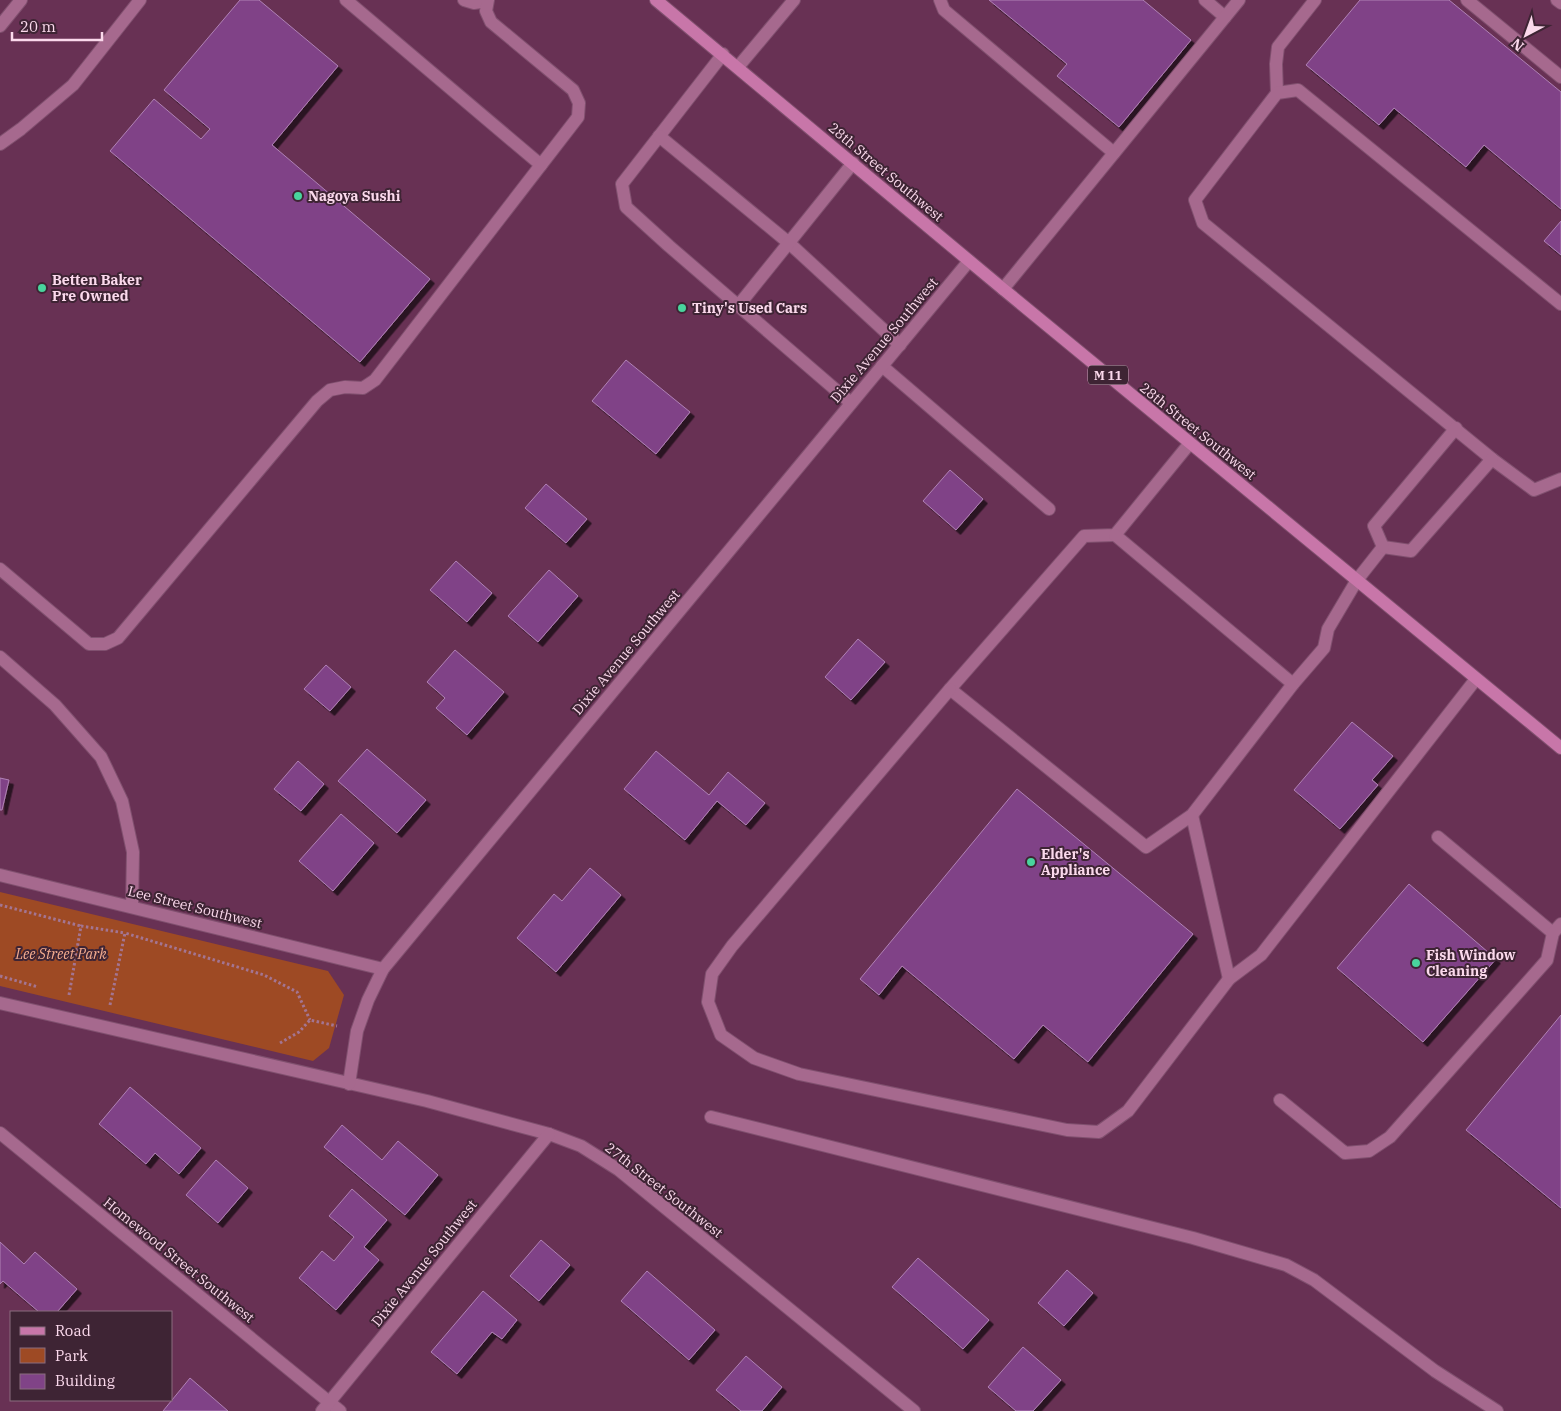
<svg xmlns="http://www.w3.org/2000/svg" width="1561" height="1411" font-family="'IBM Plex Serif',serif">
  <style>
    .green { fill: #9e4a24 }
    .building { fill: #804387; stroke: #b081b5; filter: url(#shadow) }
    .lines { fill: none; stroke-linecap: round; stroke-linejoin: round }
    .service-casing { stroke: #80506f; stroke-width: 14 }
    .minor-casing { stroke: #80506f; stroke-width: 14 }
    .primary-casing { stroke: #80506f; stroke-width: 14 }
    .path { stroke: #a47592; stroke-width: 3; stroke-dasharray: 2.5 2.5; stroke-linecap: butt }
    .service { stroke: #a6698e; stroke-width: 12 }
    .minor { stroke: #a6698e; stroke-width: 12 }
    .primary { stroke: #c876a9; stroke-width: 12 }
    .poi-dot { fill: #49d49d; stroke: #3e2434; stroke-width: 2 }
    .labels { text-anchor: middle; dominant-baseline: central; stroke-width: 4; stroke-linejoin: round; paint-order: stroke }
    .shield { fill: #3e2434; stroke: #c2a3b5; stroke-width: 1 }
    .shield-label { font-size: 12px; font-weight: bold; fill: #fbd9ec }
    .street-label { font-size: 14px; fill: #fbd9ec; stroke: #3e2434 }
    .poi-label { font-size: 14px; font-weight: bold; fill: #fbd9ec; stroke: #3e2434; text-anchor: start }
    .park-label { font-size: 14px; font-style: italic; fill: #f4ac8f; stroke: #3e2434 }
  </style>
  <defs>
    <filter id="shadow"><feDropShadow dx="4.5" dy="4.5" stdDeviation="0" flood-color="#0009"/></filter>
  </defs>
  <rect width="100%" height="100%" fill="#683154"/>
  <polygon class="green" points="0,892 328,971 344,995 329,1048 313,1061 0,986"/>
  <g class="building">
    <polygon points="240,0 259,0 338,66 272,145 430,279 360,362 110,151 154,99 201,139 210,129 164,90"/>
    <polygon points="989,0 1143,0 1191,40 1119,127 1057,76 1067,64"/>
    <polygon points="1360,0 1449,0 1561,92 1561,209 1484,145 1466,167 1394,108 1379,125 1306,65"/>
    <polygon points="1561,221 1561,255 1544,241"/>
    <polygon points="626,360 690,412 656,454 592,401"/>
    <polygon points="950,470 983,499 956,530 923,501"/>
    <polygon points="546,484 587,519 566,543 525,508"/>
    <polygon points="456,561 492,593 467,622 430,590"/>
    <polygon points="549,570 578,596 538,642 508,616"/>
    <polygon points="858,639 885,662 851,700 825,677"/>
    <polygon points="455,650 504,692 467,735 436,708 445,698 427,682"/>
    <polygon points="326,665 351,687 330,711 304,689"/>
    <polygon points="1352,722 1393,756 1372,780 1378,785 1340,829 1294,790"/>
    <polygon points="367,749 426,800 397,833 338,781"/>
    <polygon points="656,751 709,795 728,772 765,803 746,825 717,801 685,840 624,789"/>
    <polygon points="298,761 324,784 301,811 274,789"/>
    <polygon points="0,778 9,780 2,810 0,810"/>
    <polygon points="1017,789 1193,934 1088,1062 1043,1025 1014,1059 902,966 879,995 860,979"/>
    <polygon points="341,814 374,843 333,891 299,861"/>
    <polygon points="590,868 621,895 556,972 517,938 554,894 562,901"/>
    <polygon points="1409,884 1496,959 1423,1042 1337,968"/>
    <polygon points="1561,1015 1561,1208 1466,1130"/>
    <polygon points="130,1087 201,1148 179,1174 155,1153 146,1164 99,1124"/>
    <polygon points="342,1125 382,1160 398,1141 438,1175 405,1215 324,1147"/>
    <polygon points="216,1160 248,1188 218,1223 186,1195"/>
    <polygon points="352,1189 387,1220 364,1247 379,1260 336,1310 299,1278 322,1251 334,1261 354,1237 329,1216"/>
    <polygon points="541,1240 570,1265 539,1301 510,1276"/>
    <polygon points="0,1242 24,1264 35,1252 77,1289 57,1312 39,1312 3,1281 0,1284"/>
    <polygon points="918,1258 989,1320 963,1349 892,1287"/>
    <polygon points="1067,1270 1093,1293 1064,1326 1038,1303"/>
    <polygon points="647,1271 715,1330 689,1360 621,1301"/>
    <polygon points="483,1291 517,1320 502,1339 492,1332 457,1374 431,1352"/>
    <polygon points="1023,1347 1061,1380 1033,1411 1016,1411 988,1387"/>
    <polygon points="746,1356 782,1387 762,1411 741,1411 716,1390"/>
    <polygon points="190,1378 228,1411 163,1411"/>
  </g>
  <g class="lines">
    <defs>
      <g id="service">
        <polyline points="346,0 541,165"/>
        <polyline points="464,0 474,3 487,1"/>
        <polyline points="940,0 944,10 1114,153"/>
        <polyline points="1205,0 1225,17"/>
        <polyline points="1467,0 1561,77"/>
        <polyline points="1557,0 1561,3"/>
        <polyline points="0,26 21,0"/>
        <polyline points="723,54 622,184 626,207 669,246 851,403"/>
        <polyline points="1277,93 1276,64 1278,47 1315,0"/>
        <polyline points="659,136 789,243 900,345"/>
        <polyline points="0,144 21,129 73,85 140,0"/>
        <polyline points="1003,289 1239,0"/>
        <polyline points="1561,304 1298,90 1277,93 1195,200 1203,223 1492,459 1534,490 1561,479"/>
        <polyline points="738,306 853,163"/>
        <polyline points="882,366 1049,509"/>
        <polyline points="1190,443 1115,535 1084,536 950,689 1146,847 1192,815 1293,684 1324,648 1328,629 1357,580 1383,547"/>
        <polyline points="1115,535 1293,684"/>
        <polyline points="1383,547 1411,551 1492,459"/>
        <polyline points="1383,547 1374,526 1456,428"/>
        <polyline points="0,569 89,644 105,644 118,638 317,401 330,390 345,387 363,388 375,380 578,117 579,103 573,90 491,22 486,11 488,0"/>
        <polyline points="950,689 732,946 712,974 708,1002 721,1035 754,1058 799,1074 1067,1130 1099,1132 1128,1111 1229,979"/>
        <polyline points="1192,815 1229,979 1261,955 1476,679"/>
        <polyline points="1438,837 1553,933"/>
        <polyline points="1280,1100 1345,1153 1369,1151 1390,1137 1547,960 1553,933 1561,924"/>
        <polyline points="711,1117 1193,1238 1286,1265 1314,1280 1435,1371 1497,1411"/>
      </g>
      <g id="minor">
        <polyline points="738,67 794,0"/>
        <polyline points="0,657 55,705 101,757 122,801 133,852 132,907"/>
        <polyline points="0,875 383,969"/>
        <polyline points="0,1003 427,1101 549,1134 581,1146 619,1170 914,1411"/>
        <polyline points="349,1084 357,1031 368,1000 383,969 969,261"/>
        <polyline points="0,1133 340,1411"/>
        <polyline points="322,1411 549,1134"/>
      </g>
      <polyline id="primary" points="656,0 1003,289 1561,748"/>
    </defs>
    <use href="#service" class="service-casing"/>
    <use href="#minor" class="minor-casing"/>
    <use href="#primary" class="primary-casing"/>
    <g class="path">
      <polyline points="0,905 81,926"/>
      <polyline points="0,976 38,987"/>
      <polyline points="69,995 81,926 125,933"/>
      <polyline points="110,1005 125,933 264,975 297,992 310,1020"/>
      <polyline points="280,1043 299,1032 310,1020 337,1026"/>
    </g>
    <use href="#service" class="service"/>
    <use href="#minor" class="minor"/>
    <use href="#primary" class="primary"/>
  </g>
  <g class="poi-dot">
    <circle cx="298" cy="196" r="5"/>
    <circle cx="42" cy="288" r="5"/>
    <circle cx="682" cy="308" r="5"/>
    <circle cx="1031" cy="862" r="5"/>
    <circle cx="1416" cy="963" r="5"/>
  </g>
  <g class="labels">
    <rect class="shield" x="1088" y="365.5" width="40" height="19" rx="4"/>
    <g class="shield-label">
      <text x="1108" y="375">M 11</text>
    </g>
    <g class="street-label">
      <text transform="translate(886 172) rotate(40)">28th Street Southwest</text>
      <text transform="translate(884 340) rotate(-50)">Dixie Avenue Southwest</text>
      <text transform="translate(1198 431) rotate(39)">28th Street Southwest</text>
      <text transform="translate(626 652) rotate(-50)">Dixie Avenue Southwest</text>
      <text transform="translate(195 907) rotate(14)">Lee Street Southwest</text>
      <text transform="translate(664 1190) rotate(38)">27th Street Southwest</text>
      <text transform="translate(179 1260) rotate(39)">Homewood Street Southwest</text>
      <text transform="translate(424 1263) rotate(-51)">Dixie Avenue Southwest</text>
    </g>
    <g class="poi-label">
      <text x="308" y="196">Nagoya Sushi</text>
      <text x="52" y="280">Betten Baker<tspan x="52" dy="16">Pre Owned</tspan></text>
      <text x="692" y="308">Tiny's Used Cars</text>
      <text x="1041" y="854">Elder's<tspan x="1041" dy="16">Appliance</tspan></text>
      <text x="1426" y="955">Fish Window<tspan x="1426" dy="16">Cleaning</tspan></text>
    </g>
    <g class="park-label">
      <text x="61" y="954">Lee Street Park</text>
    </g>
  </g>
  <rect x="10" y="1311" width="162" height="90" fill="#3e2434" stroke="#8a6c7e"/>
  <rect x="20" y="1327" width="25" height="8" fill="#c876a9" stroke="#8a6c7e"/>
  <text x="55" y="1336" font-size="15" fill="#fbd9ec">Road</text>
  <rect x="20" y="1348" width="25" height="15" fill="#9e4a24" stroke="#8a6c7e"/>
  <text x="55" y="1361" font-size="15" fill="#fbd9ec">Park</text>
  <rect x="20" y="1374" width="25" height="15" fill="#804387" stroke="#8a6c7e"/>
  <text x="55" y="1386" font-size="15" fill="#fbd9ec">Building</text>
  <g transform="translate(1526 35) rotate(221)" stroke="#3e2434" stroke-width="4" paint-order="stroke">
  <path d="M0-4L9 19L0 12L-9 19Z" fill="#fbd9ec"/>
  <text y="-8" font-size="14" font-weight="bold" text-anchor="middle" fill="#fbd9ec">N</text>
  </g>
  <path d="M12 32v8h90v-8" fill="none" stroke="#fbd9ec" stroke-width="2.5"/>
  <text x="20" y="32" font-size="15" fill="#fbd9ec" stroke="#3e2434" stroke-width="4" paint-order="stroke">20 m</text>
</svg>
